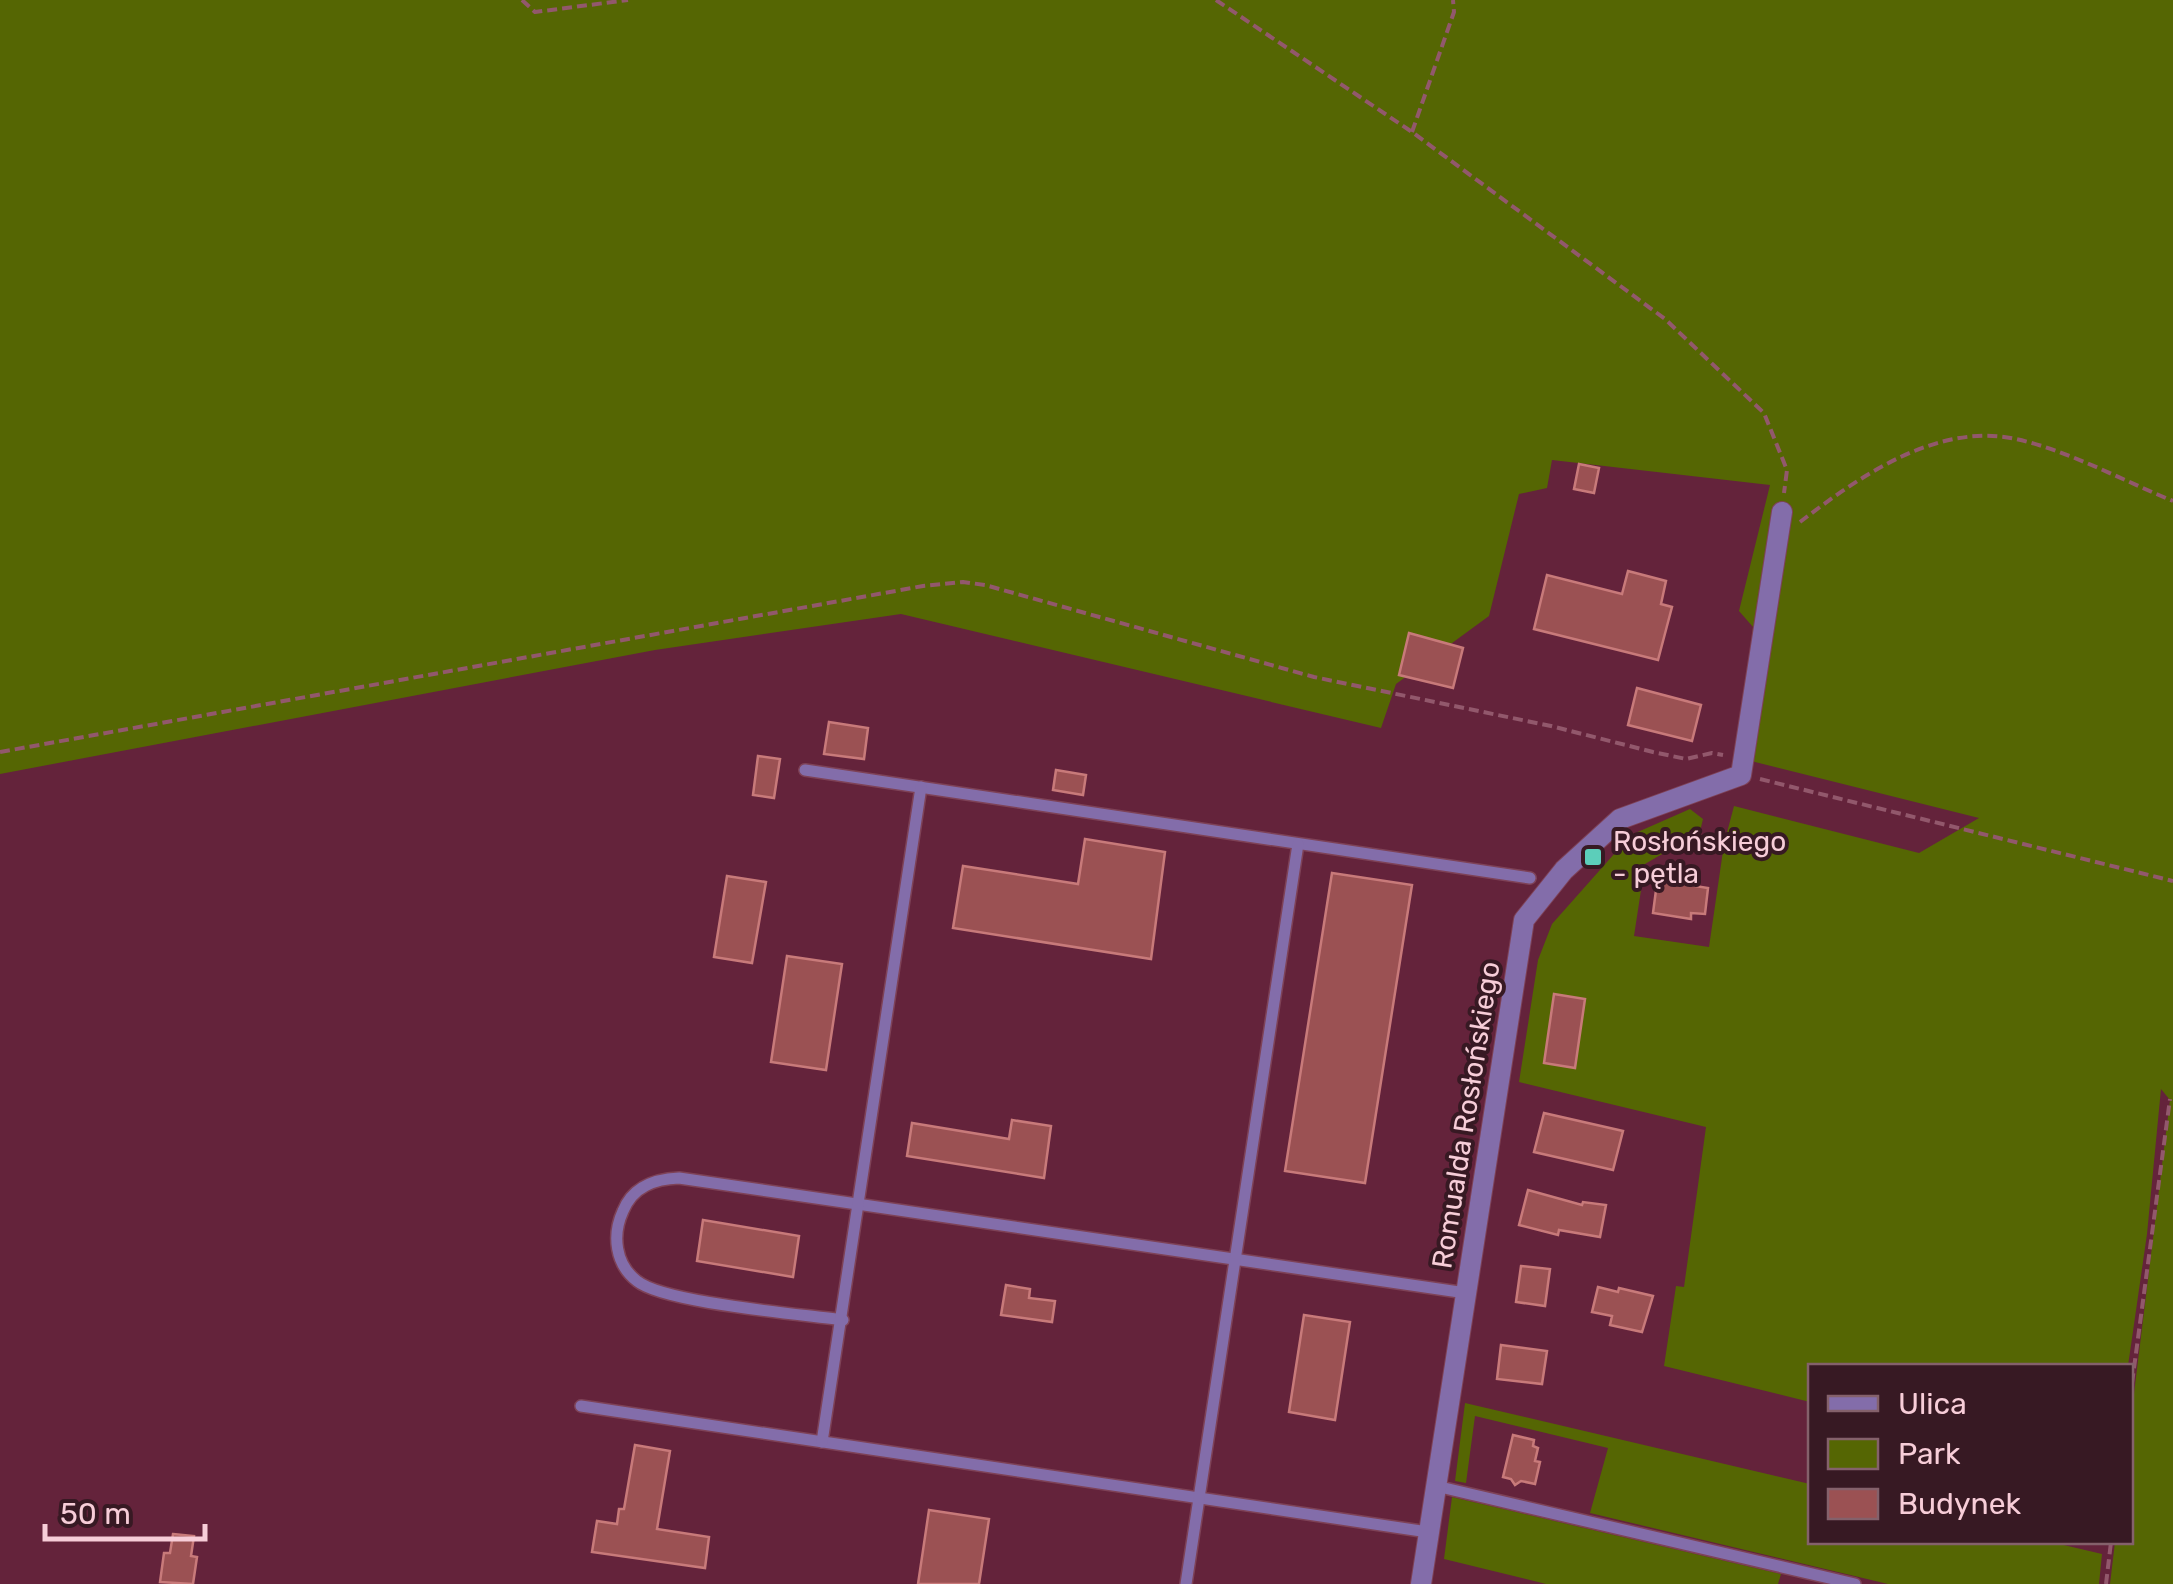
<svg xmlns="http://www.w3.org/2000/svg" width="2173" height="1584" font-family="Rubik,sans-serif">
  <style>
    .green { fill: #556603 }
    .building { fill: #9b5153; stroke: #c87a7a; stroke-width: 2.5 }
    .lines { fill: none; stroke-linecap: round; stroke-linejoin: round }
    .service-casing { stroke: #7e4257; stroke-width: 14 }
    .minor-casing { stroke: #7e4257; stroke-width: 22 }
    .path { stroke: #92586c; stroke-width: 4; stroke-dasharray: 10 5; stroke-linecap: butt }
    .service { stroke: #836daa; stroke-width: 11 }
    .minor { stroke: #836daa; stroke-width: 20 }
    .poi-dot { fill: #5cceba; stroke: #371923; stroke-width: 4 }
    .labels { text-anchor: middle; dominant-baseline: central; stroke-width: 8; stroke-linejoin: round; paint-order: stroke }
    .poi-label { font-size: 28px; fill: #f7cdd8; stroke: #371923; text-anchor: start }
    .street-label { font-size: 28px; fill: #f7cdd8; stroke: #371923 }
  </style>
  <rect width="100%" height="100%" fill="#64233b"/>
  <g class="green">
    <polygon points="0,0 2173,0 2173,1584 2110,1584 2115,1542 2130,1542 2131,1418 2170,1100 2161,1089 2147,1234 2128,1366 1810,1366 1810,1402 1664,1366 1676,1286 1684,1287 1706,1127 1519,1082 1538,960 1552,924 1615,853 1615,842 1690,809 1703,819 1696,848 1669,850 1645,864 1634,936 1709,947 1724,844 1734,806 1919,853 1979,818 1743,759 1753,627 1739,611 1770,485 1552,460 1547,488 1519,494 1489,616 1396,684 1381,728 901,614 655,650 0,774"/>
    <polygon points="1465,1403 1810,1484 1810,1542 2051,1542 2102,1554 2099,1584 1888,1584 1590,1513 1608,1448 1475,1416 1466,1483 1455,1481"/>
    <polygon points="1452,1497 1781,1574 1778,1584 1546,1584 1444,1559"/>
  </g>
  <g class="building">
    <polygon points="1579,464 1599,468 1594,493 1574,489"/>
    <polygon points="1628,571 1666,581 1661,604 1672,607 1658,660 1534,629 1547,575 1622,594"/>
    <polygon points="1409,633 1463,648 1453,688 1399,675"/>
    <polygon points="1637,688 1701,705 1692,741 1628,725"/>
    <polygon points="829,722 868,728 864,759 824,754"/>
    <polygon points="758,756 780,759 774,798 753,795"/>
    <polygon points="1056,770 1086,775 1083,795 1053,790"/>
    <polygon points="1085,839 1165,852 1151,959 953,928 963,866 1078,884"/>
    <polygon points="1332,873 1412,885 1365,1183 1285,1171"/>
    <polygon points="1658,875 1696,880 1695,886 1708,888 1705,914 1691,913 1691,919 1653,913"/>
    <polygon points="727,876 766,882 752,963 714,957"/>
    <polygon points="787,956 842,964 826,1070 771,1062"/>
    <polygon points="1554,994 1585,999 1575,1068 1544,1063"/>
    <polygon points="1544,1113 1623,1131 1613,1170 1534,1152"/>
    <polygon points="1012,1120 1051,1126 1044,1178 907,1156 912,1123 1009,1139"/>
    <polygon points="1528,1190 1582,1205 1583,1202 1606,1205 1600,1237 1559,1230 1558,1235 1519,1225"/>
    <polygon points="703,1220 799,1236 793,1277 697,1261"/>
    <polygon points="1521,1266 1550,1269 1545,1306 1516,1302"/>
    <polygon points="1006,1285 1030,1289 1029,1298 1055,1301 1052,1322 1001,1315"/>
    <polygon points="1598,1287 1618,1292 1619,1288 1653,1296 1642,1332 1610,1325 1612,1316 1592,1312"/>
    <polygon points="1304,1315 1350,1322 1335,1420 1289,1412"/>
    <polygon points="1501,1345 1547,1351 1542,1384 1497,1379"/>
    <polygon points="1513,1435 1534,1440 1533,1446 1538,1448 1535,1461 1540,1462 1535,1484 1521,1481 1515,1485 1511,1479 1503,1477"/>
    <polygon points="635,1445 670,1451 657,1529 709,1537 705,1568 592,1552 597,1521 617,1524 619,1509 624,1509"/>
    <polygon points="929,1510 989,1519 979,1584 918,1584"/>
    <polygon points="173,1534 194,1536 191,1556 197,1557 193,1584 160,1582 164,1553 170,1553"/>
  </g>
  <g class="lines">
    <defs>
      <g id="service">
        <polyline points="805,770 1530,878"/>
        <path d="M 843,1320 C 801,1314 664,1303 637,1281 C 615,1264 612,1235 623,1211 C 633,1186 655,1179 679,1178 L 1466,1293"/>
        <polyline points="581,1406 1428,1532"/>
        <polyline points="822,1442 921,787"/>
        <polyline points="1436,1486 1855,1584"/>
        <polyline points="1186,1584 1298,844"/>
      </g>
      <polyline id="minor" points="1421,1584 1524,920 1564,870 1620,819 1741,775 1782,512"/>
    </defs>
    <use href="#service" class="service-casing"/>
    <use href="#minor" class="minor-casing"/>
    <g class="path">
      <polyline points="522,0 535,12 628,0"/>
      <polyline points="1216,0 1412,132 1665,319 1764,413 1787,470 1784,493"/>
      <polyline points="1412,132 1454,12 1453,0"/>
      <path d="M 1800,522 C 1860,476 1937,422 2016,439 C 2067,450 2124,481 2173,501"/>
      <polyline points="0,752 923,586 963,582 985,585 1314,677 1551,726 1653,752 1686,759 1712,753 1723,755"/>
      <polyline points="1760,779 2173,881"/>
      <polyline points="2130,1398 2170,1099"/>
      <polyline points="2106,1584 2111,1542"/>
    </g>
    <use href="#service" class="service"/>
    <use href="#minor" class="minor"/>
  </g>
  <rect class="poi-dot" x="1583" y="847" width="20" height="20" rx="5"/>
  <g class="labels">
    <g class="poi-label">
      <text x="1613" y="841">Rosłońskiego<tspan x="1613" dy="32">- pętla</tspan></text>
    </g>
    <g class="street-label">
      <text transform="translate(1466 1115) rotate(-81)">Romualda Rosłońskiego</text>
    </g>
  </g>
  <rect x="1808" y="1364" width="325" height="180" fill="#371923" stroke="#84616b" stroke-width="2.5"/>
  <rect x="1828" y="1396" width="50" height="15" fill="#836daa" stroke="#84616b" stroke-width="2.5"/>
  <text x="1898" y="1414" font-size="30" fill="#f7cdd8">Ulica</text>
  <rect x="1828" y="1439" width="50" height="30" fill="#556603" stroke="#84616b" stroke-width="2.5"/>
  <text x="1898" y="1464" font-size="30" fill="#f7cdd8">Park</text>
  <rect x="1828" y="1489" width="50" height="30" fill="#9b5153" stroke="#84616b" stroke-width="2.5"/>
  <text x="1898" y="1514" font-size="30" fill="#f7cdd8">Budynek</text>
  <path d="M45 1524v15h160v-15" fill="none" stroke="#f7cdd8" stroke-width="5"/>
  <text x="60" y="1524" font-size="30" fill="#f7cdd8" stroke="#371923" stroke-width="8" paint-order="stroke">50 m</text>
</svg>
